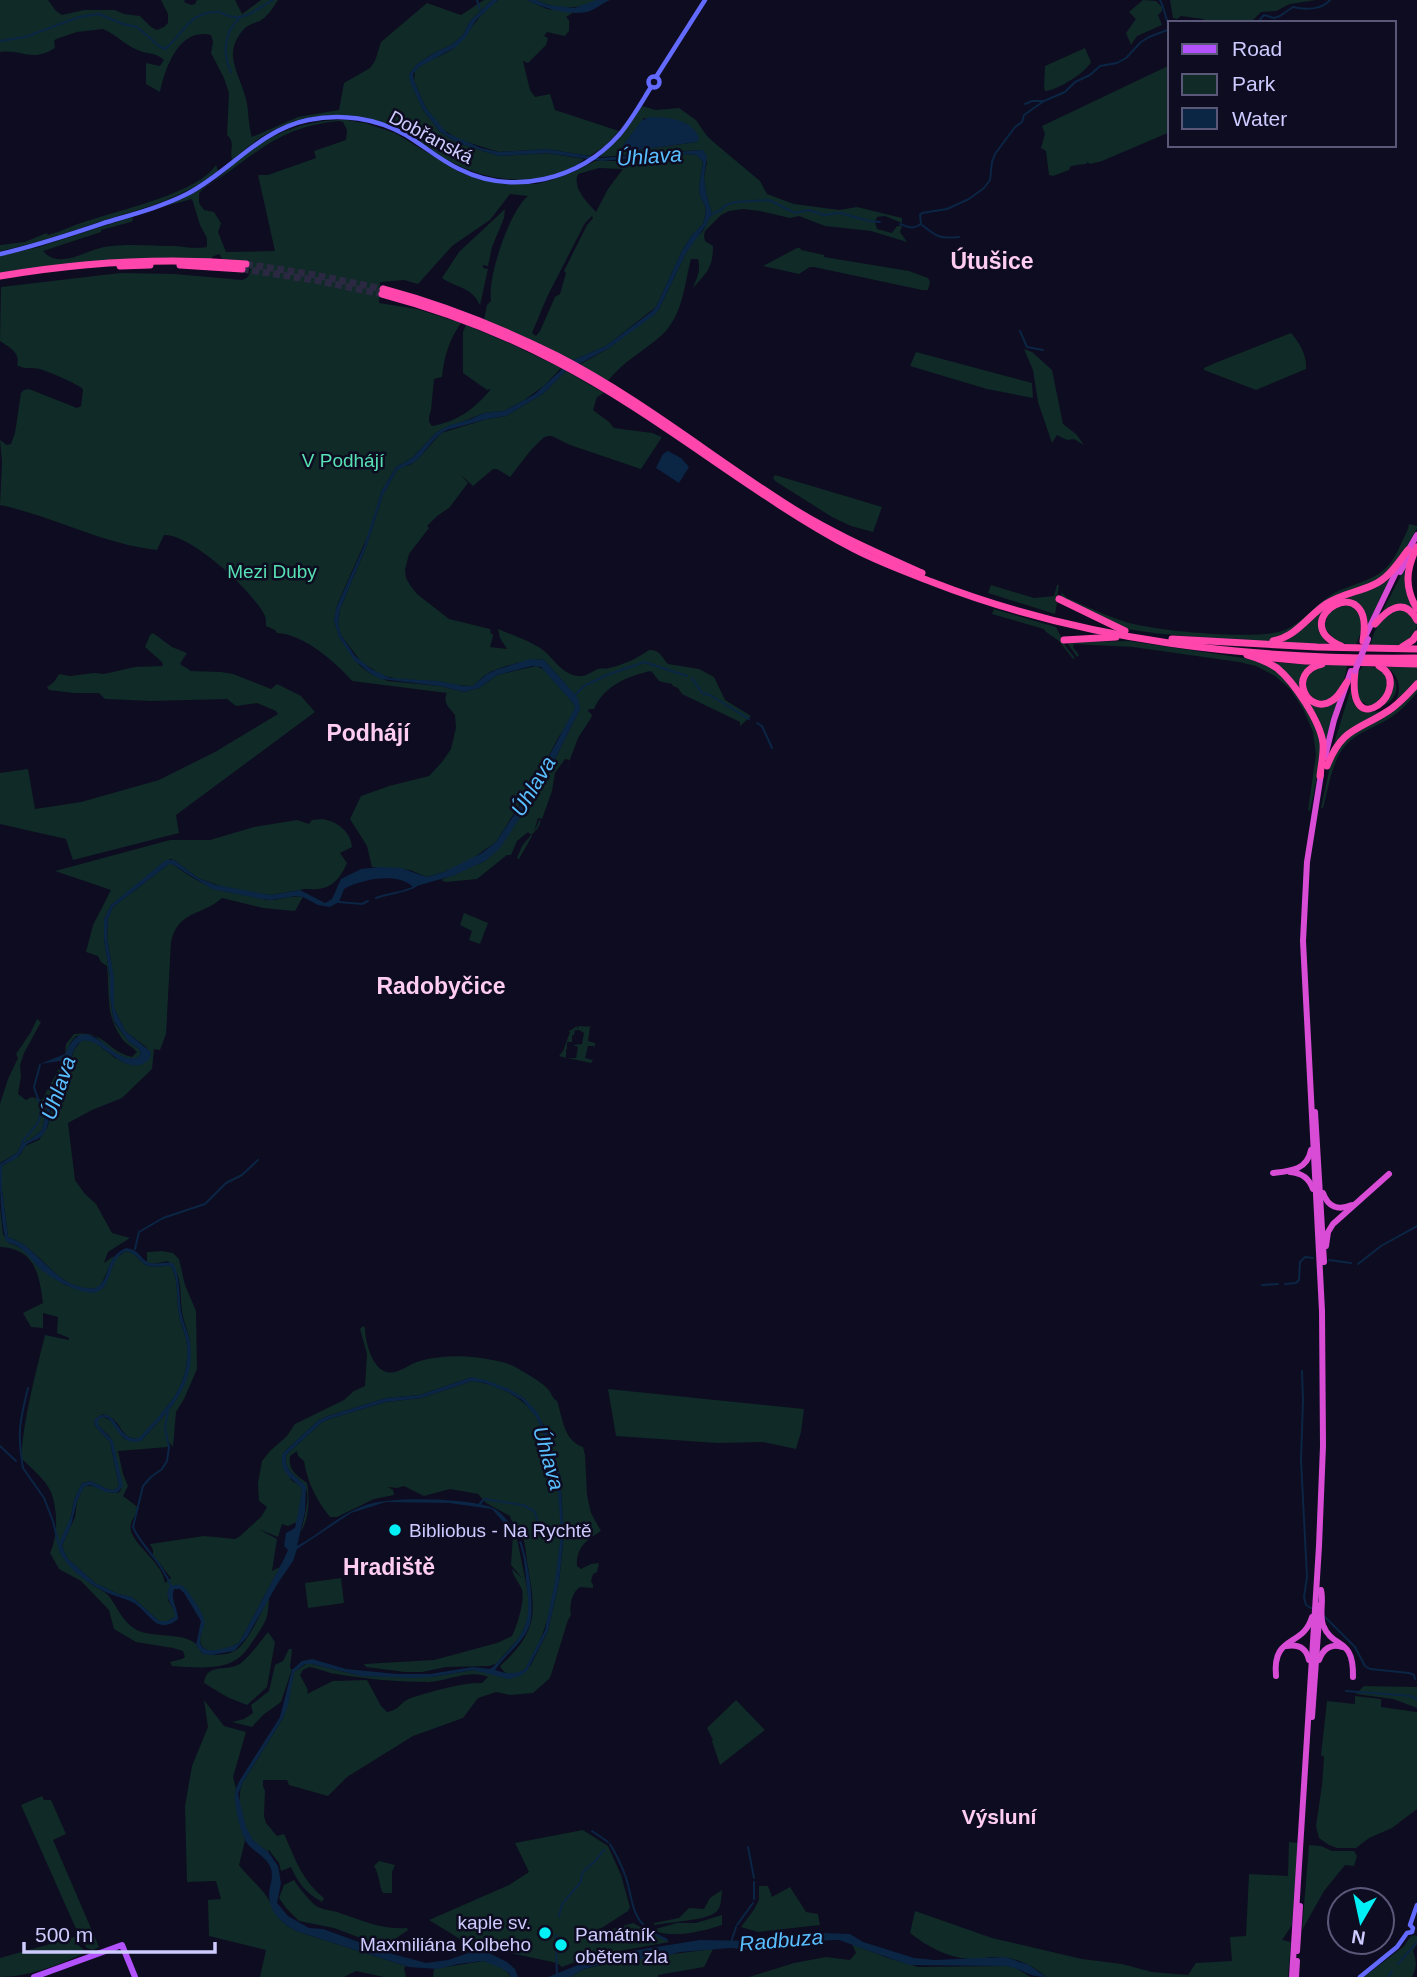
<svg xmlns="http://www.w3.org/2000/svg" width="1417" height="1977" font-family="Arial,sans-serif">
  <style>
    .green { fill: #0f2a27; fill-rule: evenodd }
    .water { fill: #0b2545 }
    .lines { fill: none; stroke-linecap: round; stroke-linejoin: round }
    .stream { stroke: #0b2545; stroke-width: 2 }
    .motorway-tunnel { stroke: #2b2941; stroke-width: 7; stroke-dasharray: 7 3.5; stroke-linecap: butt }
    .secondary { stroke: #626aff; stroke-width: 4.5 }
    .primary { stroke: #b252ff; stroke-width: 6 }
    .trunk { stroke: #d84cd6; stroke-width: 6 }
    .motorway { stroke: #ff46ad; stroke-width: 7 }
    .trunk-bridge { stroke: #d84cd6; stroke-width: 6 }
    .poi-dot { fill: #00f0f6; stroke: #0e0c20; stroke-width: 2.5 }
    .labels { text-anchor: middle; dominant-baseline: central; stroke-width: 5; stroke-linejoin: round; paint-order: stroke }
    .street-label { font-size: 19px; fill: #cdcbff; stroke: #0e0c20 }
    .park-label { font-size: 19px; fill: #56e0b3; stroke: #0e0c20 }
    .poi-label { font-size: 19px; fill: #cdcbff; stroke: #0e0c20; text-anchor: start }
    .water-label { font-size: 21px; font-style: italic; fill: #59bfff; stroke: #0e0c20 }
    .neighbourhood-label { font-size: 21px; font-weight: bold; fill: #ffcdf1; stroke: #0e0c20 }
    .quarter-label { font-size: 23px; font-weight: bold; fill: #ffcdf1; stroke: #0e0c20 }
  </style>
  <rect width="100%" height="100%" fill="#0e0c20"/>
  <g class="green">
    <path d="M 0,0 L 48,0 L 56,11 L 62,15 L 84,10 L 115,10 L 124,14 L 140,16 L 151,27 L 157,30 L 164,27 L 168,23 L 168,14 L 161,0 L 185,0 L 184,2 L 191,5 L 195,4 L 197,0 L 235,0 L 242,14 L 261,0 L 278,0 C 273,8 268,16 260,21 C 255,23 249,24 245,28 C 221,54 239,71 246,99 C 249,111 248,125 252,137 L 298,117 L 339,110 L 344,83 L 370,68 L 375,61 L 381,42 L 427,3 L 461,15 L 484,0 L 492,0 L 470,21 L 463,35 L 453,44 L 434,53 L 417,64 L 409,74 L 423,110 L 440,132 L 458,143 L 499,156 L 547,153 L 584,159 C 576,168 562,172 551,175 C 512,186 473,176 439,155 C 427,147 416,138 404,131 C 362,110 312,109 270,132 C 257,139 244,150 232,160 C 229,149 236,143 227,135 L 229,93 L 224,78 L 211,53 L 213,42 L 211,35 C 179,27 165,68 160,92 L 146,84 L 146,63 L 160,66 L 164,60 C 157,54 152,54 143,52 C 128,48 117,35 103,29 L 77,32 L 56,39 L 54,41 L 55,48 C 31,63 23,49 0,52 Z"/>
    <path d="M 498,0 L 527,0 L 547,9 L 574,12 L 566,17 L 569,20 L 569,31 L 565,36 L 547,32 L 544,36 L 548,38 L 546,45 L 528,63 L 523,61 L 530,90 L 535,97 L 550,94 L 555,110 L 619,131 L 605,146 L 590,156 L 547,149 L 499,152 L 460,140 L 442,129 L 426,108 L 414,81 L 415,71 C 426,58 446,57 457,45 C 473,29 478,14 498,0 Z"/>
    <path d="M 536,0 L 597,0 C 578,10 556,10 536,0 Z"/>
    <polygon points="1143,0 1156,1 1162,7 1162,11 1158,15 1162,25 1137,36 1131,45 1126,33 1136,19 1129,12"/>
    <polygon points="1170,0 1316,0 1290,4 1276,11 1261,12 1251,22 1209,23 1203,19 1181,16 1177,19 1173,18"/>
    <path d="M 1085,48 L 1091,62 C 1085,73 1058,90 1045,91 L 1044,87 L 1045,66 Z"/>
    <path d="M 1170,65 L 1170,132 L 1102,161 L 1090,164 L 1087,162 L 1086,164 C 1080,165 1076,164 1070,167 L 1069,170 L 1053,176 L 1049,175 L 1046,151 L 1041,148 L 1045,134 L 1042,126 Z"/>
    <path d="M 642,106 L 656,110 L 679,108 L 696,120 L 707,136 L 717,145 L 760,181 L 767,194 L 794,204 L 839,210 L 857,207 L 902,218 L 902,223 L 885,216 L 877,217 L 875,222 L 877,229 L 892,233 L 897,226 L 902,226 L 900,232 L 907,242 L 871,231 L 825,226 L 799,216 L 790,218 L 760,211 L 743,209 L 729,211 L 721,215 L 705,231 L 704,236 L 705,241 L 713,246 C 713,268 707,272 693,288 C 697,278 701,270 698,259 L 691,259 C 684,286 683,315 662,335 C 644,351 622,362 607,382 L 579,365 L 609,348 L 659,309 L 686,253 L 695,238 L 702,232 L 712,214 L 706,193 L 704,177 L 707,162 L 701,150 L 599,157 L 625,131 ZM 644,118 L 664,118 L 685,123 L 697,142 L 623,152 L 624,145 Z"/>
    <path d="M 347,120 L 365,123 L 395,133 L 459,172 L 478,179 L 505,184 L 536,184 L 552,180 L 576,171 L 595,161 L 621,161 L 686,154 L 697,155 L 703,162 L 699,187 L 700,195 L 706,209 L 705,216 L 703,224 L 692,235 L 682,251 L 656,307 L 606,346 L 571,361 L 484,320 L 487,305 L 491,301 C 487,277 510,210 528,196 L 510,194 L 490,220 L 452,246 L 418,284 L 404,280 L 380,282 L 379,303 L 417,309 L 461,323 C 449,340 444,357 442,377 L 434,379 L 431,410 L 429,416 L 429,422 L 432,426 C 459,421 474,409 491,389 L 487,390 L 463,373 L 463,332 L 466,325 L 511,344 L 561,368 L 545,385 L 523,401 L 504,411 L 484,413 L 437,432 L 412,458 L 396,467 L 382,490 L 369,533 L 337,605 L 334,620 L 339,637 L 360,666 L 371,674 L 388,681 L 440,686 L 464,692 L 479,688 L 497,675 L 536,666 L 545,670 L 574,704 L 575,708 L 573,715 L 558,738 L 541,771 L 496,842 L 466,863 L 444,872 L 427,877 L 410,870 L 372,867 L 367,846 L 350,819 L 361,796 L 389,786 L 429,776 L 442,762 L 451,749 L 456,728 L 455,715 C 450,708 442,703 447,693 L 352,681 C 336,662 303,634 277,633 L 275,630 L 266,626 C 266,623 266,619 265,616 C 254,592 190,533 164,535 L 157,550 C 102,544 53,516 0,505 L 2,462 L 0,440 L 7,445 L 11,444 L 15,433 L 21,393 L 24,390 L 29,389 L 77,408 L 81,406 L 83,390 L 82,388 C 68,380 55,374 40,369 C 31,367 25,370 17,365 C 21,353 9,347 0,341 L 1,287 L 120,273 L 175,274 L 242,280 C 252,277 250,270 250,261 L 222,259 L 219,254 L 212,257 L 212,259 C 141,257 71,261 0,273 L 0,256 L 39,247 L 132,217 L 133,220 L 131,222 L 101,230 L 101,232 L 43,251 C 59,270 84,251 104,247 C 127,243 151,246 175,246 C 186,247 196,249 207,247 L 207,238 L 200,225 L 192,199 L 166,206 C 183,199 199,191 214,181 C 226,172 236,162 247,153 C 277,131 309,119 347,120 ZM 339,121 L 343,122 L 347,130 L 346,140 L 314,151 L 316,158 L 268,175 L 258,175 L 275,251 L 226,252 L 218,232 L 221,223 L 214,212 L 204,210 L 199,203 L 199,193 C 208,184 220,178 230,171 C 269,142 290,126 339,121 ZM 599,168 L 623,169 L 608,189 L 596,212 C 587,202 572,188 578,174 ZM 592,216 L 593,218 L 587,225 L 564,271 L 566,273 L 560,294 L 555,297 L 540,331 L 536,336 L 532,333 L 547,297 L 585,223 Z"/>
    <path d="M 216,165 L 218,171 C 183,199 140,209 99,222 C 66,233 34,244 0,251 L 0,245 L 25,242 L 44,234 L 47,233 L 48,235 L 61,231 C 98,213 194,198 216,165 Z"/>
    <path d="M 505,209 L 504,218 L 492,247 L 488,266 L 483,265 L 483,268 L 488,269 L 480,305 C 471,286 458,289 442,278 L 459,252 Z"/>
    <polygon points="797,248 800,248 801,250 824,255 824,257 909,271 928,278 930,282 928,290 922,290 814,267 810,267 799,274 763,266"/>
    <path d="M 1291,333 C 1300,343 1307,356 1306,369 L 1256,390 L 1204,370 L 1204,368 L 1215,363 Z"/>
    <polygon points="1024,349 1032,352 1052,370 1063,424 1076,434 1084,445 1074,439 1067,440 1057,435 1052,443 1038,402 1033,370"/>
    <polygon points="916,352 1032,383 1033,398 987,389 910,366"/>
    <path d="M 566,371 L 604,393 L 597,397 L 593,410 L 609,422 L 614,428 L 652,433 L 662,437 L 641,469 L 570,445 L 552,436 L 547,436 L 543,438 L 531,450 L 510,477 L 497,469 L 493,469 L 473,486 L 460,474 L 468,483 L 449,508 L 437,516 L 427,526 L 429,528 L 409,554 L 405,570 L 406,578 L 410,585 L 417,594 L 449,619 L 490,629 L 491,634 L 493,634 L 493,636 L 490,647 L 507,649 L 500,638 L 498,629 C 512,635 530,641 543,650 C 554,659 562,674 578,676 C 586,677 591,672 598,669 C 602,668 606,669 609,668 C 623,665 638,658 649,650 C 661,650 662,658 668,664 L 699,669 L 714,677 L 725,700 L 751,716 L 740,726 L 740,722 L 682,694 L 678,688 L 673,686 L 672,684 L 659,681 L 652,672 L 650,671 C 626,677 604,686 594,709 L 589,709 L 588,711 L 592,715 L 591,718 L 578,738 L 563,778 L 570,760 L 565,759 L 555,773 L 552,791 L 542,819 L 538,818 L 534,832 L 540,819 C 542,825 535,832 531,835 L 532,836 L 519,859 L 517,858 L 522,846 L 531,835 L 528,832 L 517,841 L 511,855 L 507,855 L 477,879 L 446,882 L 441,880 L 485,861 L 546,777 L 580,709 L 569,688 L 544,660 C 533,657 497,668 487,674 C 482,677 478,682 473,686 L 456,685 L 437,681 L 400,680 L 382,675 L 361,662 L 341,635 L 338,624 L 340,609 L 367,545 L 383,495 L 397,470 L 401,467 L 410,465 L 419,458 L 441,433 L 487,419 L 506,416 L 544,393 Z"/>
    <polygon points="775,475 882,507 873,532 851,526 832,517 775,481 773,478"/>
    <path d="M 1409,524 L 1417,526 L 1417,528 C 1406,548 1394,572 1374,583 C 1365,588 1353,588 1344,594 C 1320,607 1303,629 1277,639 C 1259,646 1217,639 1197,637 C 1172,635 1147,633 1123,628 L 1061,597 L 1063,585 L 1062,593 L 1067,598 C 1086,606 1106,616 1126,622 C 1154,631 1260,641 1285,630 C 1305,621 1317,602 1336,592 C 1367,578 1386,580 1401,544 C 1404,537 1408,531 1409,524 Z"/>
    <polygon points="1406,566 1411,604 1417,616 1390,606 1382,612"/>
    <polygon points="1392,574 1367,626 1350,601 1322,613 1324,639 1328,644 1280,643 1295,635 1324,608"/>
    <polygon points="991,585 1034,598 1054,596 1057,585 1059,585 1057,597 1055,599 1057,603 1055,614 988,593"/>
    <polygon points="1350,605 1359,612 1362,629 1356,645 1337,643 1324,627 1330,609"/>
    <polygon points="994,609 1056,627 1066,647 1075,658 1073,659 1059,641 1046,632 1044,629 992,614"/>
    <path d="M 1391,610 L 1405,610 L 1416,621 L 1417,626 L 1414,636 L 1402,646 L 1371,647 C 1371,632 1381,621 1391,610 Z"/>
    <polygon points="153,633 172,647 187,653 180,664 191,671 221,672 233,674 271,689 277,684 301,696 315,712 176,815 179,833 73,860 66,839 0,824 0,773 28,769 35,809 81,802 159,780 215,752 278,714 276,711 257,703 236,706 227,699 151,701 105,699 99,693 74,693 49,690 47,687 54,682 59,674 70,676 94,673 104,674 135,667 162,666 163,665 162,662 145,647 150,635"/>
    <polygon points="1129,641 1244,658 1266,664 1281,674 1307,710 1320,737 1321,757 1310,811 1308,810 1316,755 1313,732 1303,709 1290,689 1275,676 1256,666 1239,662 1133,647 1074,644 1073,647 1079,655 1077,657 1068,644 1070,642"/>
    <polygon points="1269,662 1313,665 1300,683 1301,693 1311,705 1327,706 1339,698 1324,748 1313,714"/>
    <path d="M 1322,665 L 1347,665 C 1346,679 1340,690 1331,700 L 1314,701 L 1303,685 L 1305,677 Z"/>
    <path d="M 1363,666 C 1372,667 1383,667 1390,674 C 1410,693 1379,722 1357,697 L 1358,672 Z"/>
    <path d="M 1387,667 L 1417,667 L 1417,682 L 1397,702 L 1333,747 L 1351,688 L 1352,694 L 1368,711 C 1396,717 1411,685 1387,667 Z"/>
    <path d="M 1417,687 L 1417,693 C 1407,704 1397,715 1383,722 C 1368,730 1352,735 1342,750 C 1331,766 1328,790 1323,808 L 1321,808 L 1331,762 L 1341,742 Z"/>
    <path d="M 322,819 C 337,821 351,832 352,847 L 340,853 L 347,863 C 341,877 333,888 317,889 C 310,890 306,888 300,890 L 271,895 L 229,889 L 198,878 L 174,860 L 170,859 L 111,905 L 104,919 L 104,939 L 110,978 L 110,997 L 114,1022 L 129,1042 L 138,1048 L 141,1053 L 139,1057 C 122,1063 106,1046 94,1035 L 76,1036 L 71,1042 L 65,1054 L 66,1044 L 74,1034 C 105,1030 105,1050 132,1057 L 137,1052 C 132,1046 125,1044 121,1037 C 105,1015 110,992 107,966 L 101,962 L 98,956 L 86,952 L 93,925 L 111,890 L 55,871 L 170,840 L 210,840 L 254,827 L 297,820 L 309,824 L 312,820 Z"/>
    <path d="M 169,864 L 172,864 C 202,884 210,891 248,895 C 255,896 262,900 270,900 C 281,900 291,895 303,897 L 295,911 L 263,908 L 222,898 C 202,916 178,910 171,942 L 166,1034 L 160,1050 L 154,1049 L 152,1069 L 122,1098 L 92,1110 L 68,1123 L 75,1180 L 85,1194 L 96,1204 L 112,1233 L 130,1238 L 108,1252 L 104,1263 L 114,1256 L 102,1283 L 97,1288 C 67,1293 48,1264 28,1248 C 22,1243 15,1240 8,1237 L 2,1190 L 2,1166 L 20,1155 L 25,1146 L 39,1140 L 48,1126 L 54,1096 L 67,1073 L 74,1050 L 81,1041 L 86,1039 L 92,1040 L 114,1057 L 125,1063 L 139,1064 L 151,1054 L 146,1047 L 125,1031 L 114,1008 L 111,960 L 107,938 L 108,919 L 113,907 Z"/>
    <polygon points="464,913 488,923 480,944 469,940 472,931 460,925"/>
    <polygon points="37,1019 41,1022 24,1053 20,1065 21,1076 18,1094 26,1100 32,1097 42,1100 62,1063 63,1072 50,1095 42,1130 30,1140 22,1143 17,1153 0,1163 0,1104 8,1079 18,1058 16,1054 31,1032"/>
    <polygon points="577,1026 577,1029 579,1026 595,1027 590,1027 588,1041 595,1043 595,1048 594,1046 588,1046 585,1058 593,1060 591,1063 568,1058 576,1058 578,1047 573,1045 582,1044 584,1033 579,1030 575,1030 574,1035 572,1035 572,1042 567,1042 567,1049 566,1049 566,1058 559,1056 563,1051 570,1032 568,1032"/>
    <path d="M 0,1207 L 3,1234 L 9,1243 C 18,1245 31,1254 35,1264 L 65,1285 L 92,1292 L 104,1284 L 116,1258 L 126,1251 C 137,1253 138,1260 146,1265 C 154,1269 163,1265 171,1266 C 179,1281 176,1297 179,1314 C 180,1324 186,1334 187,1345 C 190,1388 166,1408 140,1438 C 124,1441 123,1428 113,1419 C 111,1417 105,1415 103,1414 L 94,1420 L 95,1426 L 110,1442 L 119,1486 L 114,1490 L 107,1489 L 91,1481 L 82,1483 L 74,1500 L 71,1516 L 60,1552 C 68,1566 81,1577 94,1586 C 99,1589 104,1591 108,1595 C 117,1606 122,1621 135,1629 C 151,1639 184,1631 197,1645 C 199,1648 200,1651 203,1654 C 213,1655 227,1656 236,1650 C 249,1641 261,1612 269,1597 C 268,1619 267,1620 255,1638 C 250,1645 245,1654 237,1659 C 220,1671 192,1667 172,1666 L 170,1662 L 182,1659 L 185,1657 L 183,1651 L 173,1648 L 136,1642 L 114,1629 L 109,1610 L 81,1581 L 59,1569 L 50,1553 C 58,1536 58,1510 51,1492 C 45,1479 31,1468 21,1458 C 24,1416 35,1376 45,1335 L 69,1340 L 69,1338 L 57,1333 L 58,1317 L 43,1313 L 43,1328 L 31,1327 L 23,1313 L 43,1303 C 39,1273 35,1249 0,1247 Z"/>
    <path d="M 162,1251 L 173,1253 L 179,1259 L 185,1285 L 196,1311 L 197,1369 L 184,1399 L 176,1412 L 173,1447 L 168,1441 L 168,1447 L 118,1451 L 123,1474 L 128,1486 L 123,1496 L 139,1508 C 137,1513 132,1519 131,1524 C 126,1541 163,1561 165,1583 L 171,1578 L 153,1555 L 153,1550 L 150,1544 L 204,1536 L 235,1539 L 239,1537 L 261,1517 L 267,1507 L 259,1501 L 258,1483 L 262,1461 L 270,1451 L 287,1436 L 295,1424 L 344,1400 L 354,1391 L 365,1386 L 367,1354 L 360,1329 L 363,1326 L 365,1328 C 365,1340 371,1365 384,1371 C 396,1377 408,1364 420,1361 C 448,1353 478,1356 506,1363 C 515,1366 542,1382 548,1389 C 552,1394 552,1398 557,1401 C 563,1418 563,1440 583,1447 L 585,1455 L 587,1495 L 591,1513 L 601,1531 C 587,1540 576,1547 577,1566 L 581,1569 L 591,1564 L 599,1563 L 597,1572 L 593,1574 L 591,1581 L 593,1585 L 593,1588 L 580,1587 C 572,1592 569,1606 571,1615 L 568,1620 L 551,1675 L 549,1679 L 533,1693 L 510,1695 L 496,1692 L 478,1698 L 463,1718 L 413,1736 L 347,1777 L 328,1796 L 289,1785 L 287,1780 L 263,1780 L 263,1786 L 265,1791 L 264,1816 L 266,1823 L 277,1836 L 284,1834 C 296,1860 301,1879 324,1898 L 322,1902 C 306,1893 298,1883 291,1867 L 281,1871 L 279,1863 L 268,1849 L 269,1853 C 263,1848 255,1844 251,1838 C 242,1823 235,1798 243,1782 L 283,1718 L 294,1672 L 306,1664 L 312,1664 L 362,1676 L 432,1677 L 473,1670 L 520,1676 L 531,1665 L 548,1631 L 559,1582 L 564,1533 L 560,1476 L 544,1425 L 524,1398 L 472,1377 L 420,1395 L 386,1398 L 328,1416 L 319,1420 L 283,1453 L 291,1480 L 302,1487 L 302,1493 L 297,1522 L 288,1526 L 282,1524 L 278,1537 L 258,1529 L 277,1539 L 272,1571 L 280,1567 L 239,1643 C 231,1647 206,1657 201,1644 C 198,1638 204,1627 204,1621 L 187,1591 L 175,1585 L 168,1600 L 175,1612 L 175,1617 L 167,1621 L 159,1621 L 132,1597 L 118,1594 L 95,1583 L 67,1558 L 62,1546 L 75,1517 L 77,1501 L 84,1487 C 94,1483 104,1493 118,1493 L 121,1490 L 110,1437 L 98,1425 L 98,1419 L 103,1417 L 110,1420 L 124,1439 L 141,1441 C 170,1409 193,1389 190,1343 C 189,1332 183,1322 182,1311 C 179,1291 184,1277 168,1261 L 153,1264 L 147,1262 L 147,1252 ZM 309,1667 C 319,1668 327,1673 336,1674 C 366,1679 398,1682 429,1682 C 447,1681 471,1669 488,1677 L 482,1683 C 459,1683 433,1691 411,1698 C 400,1702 400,1710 387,1712 L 381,1706 L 367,1680 L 333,1681 L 307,1694 L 308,1690 L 300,1675 L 303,1670 Z"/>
    <path d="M 472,1381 C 495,1384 518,1394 533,1412 C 541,1422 544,1434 547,1446 C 550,1457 555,1466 557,1477 C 567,1536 558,1619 525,1669 C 516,1675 505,1677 500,1666 C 538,1631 536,1614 528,1567 C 526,1557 526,1544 522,1535 C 518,1527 512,1525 510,1516 L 486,1503 L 478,1494 L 450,1489 L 424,1496 L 404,1486 L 397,1488 L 388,1487 L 393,1490 L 394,1495 L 374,1499 L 337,1517 L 330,1517 C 317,1501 307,1482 304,1461 L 298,1456 L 297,1451 L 290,1456 C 288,1470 297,1476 307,1483 C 310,1499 309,1518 301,1532 C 303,1522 309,1502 307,1492 C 304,1476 283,1476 286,1455 L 321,1423 L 329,1419 L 386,1402 L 421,1398 Z"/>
    <polygon points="608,1389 804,1409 801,1432 796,1449 763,1442 717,1443 616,1436"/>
    <path d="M 516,1534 L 527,1588 L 529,1602 L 528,1619 L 520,1637 L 496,1664 L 489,1666 L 446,1667 L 422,1672 L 405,1672 L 366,1667 L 364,1664 L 434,1660 L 497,1643 L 512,1636 C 517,1627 525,1600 522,1590 C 519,1582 513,1577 512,1569 L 522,1578 L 511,1565 L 513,1535 Z"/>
    <polygon points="341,1578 344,1603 308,1608 305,1583"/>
    <path d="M 268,1632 L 275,1642 L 267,1687 L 247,1705 L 227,1697 L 204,1683 C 207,1661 228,1673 241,1663 C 251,1655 260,1642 268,1632 Z"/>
    <polygon points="289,1649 292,1649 290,1668 292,1669 281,1702 263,1715 252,1727 232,1722 244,1719 253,1713 251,1705 269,1691 275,1665 283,1661"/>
    <polygon points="1364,1686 1417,1687 1417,1708 1393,1699 1356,1694"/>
    <polygon points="1355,1696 1381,1699 1381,1707 1417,1712 1417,1809 1392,1828 1369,1838 1356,1848 1337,1848 1329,1845 1319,1838 1316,1826 1322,1785 1324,1757 1321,1755 1327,1701 1355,1704"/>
    <path d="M 204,1700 L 224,1726 L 246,1732 L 233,1777 L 236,1788 L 235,1798 L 237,1809 L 245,1841 L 239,1865 C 247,1876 263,1889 269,1900 C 278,1917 281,1924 299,1932 L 406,1966 L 404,1968 L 406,1977 L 384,1977 L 356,1971 L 344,1977 L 260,1977 L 266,1950 L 209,1936 L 208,1900 L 221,1899 L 216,1881 L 187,1882 L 185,1806 L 192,1766 L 208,1727 Z"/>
    <polygon points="736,1700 765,1730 720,1765 712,1741 713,1740 707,1728"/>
    <polygon points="42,1796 44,1800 51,1800 66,1834 53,1840 99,1947 93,1950 87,1948 81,1940 21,1805"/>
    <polygon points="583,1830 608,1846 621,1875 630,1907 628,1911 589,1936 633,1923 669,1942 592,1956 562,1967 557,1963 468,1944 429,1920 509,1885 529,1872 515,1843"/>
    <path d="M 1289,1842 L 1298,1843 L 1292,1925 L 1282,1940 L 1291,1942 L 1288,1977 L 1046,1977 C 1031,1963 1011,1956 991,1957 C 984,1958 976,1960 969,1959 C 946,1957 928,1947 910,1933 L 915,1911 L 992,1938 L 1082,1959 L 1122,1964 L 1152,1972 L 1188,1975 L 1196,1963 L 1232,1961 L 1230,1937 L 1246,1936 L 1249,1874 L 1288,1876 Z"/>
    <polygon points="1309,1845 1321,1846 1332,1851 1354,1851 1357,1856 1354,1866 1345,1865 1324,1891 1302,1930"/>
    <path d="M 379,1861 L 395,1865 L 392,1872 L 392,1893 L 383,1893 C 379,1887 380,1875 374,1866 Z"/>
    <path d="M 294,1880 C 300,1889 308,1899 316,1906 C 323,1910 330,1910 337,1912 C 361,1920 381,1930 407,1928 L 408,1930 L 388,1944 L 379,1945 L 334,1928 L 299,1921 L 286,1908 L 279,1898 L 284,1885 Z"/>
    <polygon points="759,1886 768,1886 772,1897 790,1887 806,1912 818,1914 820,1925 758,1932 741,1927 753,1911 759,1900"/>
    <path d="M 722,1890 C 721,1897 722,1907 716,1912 C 706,1921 668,1922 654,1925 L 654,1923 L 679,1918 L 689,1908 L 704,1909 L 710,1898 Z"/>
    <path d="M 722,1915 L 722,1925 C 700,1932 673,1939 652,1930 L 677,1923 L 696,1923 Z"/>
    <path d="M 1414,1935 L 1417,1936 L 1417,1944 L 1413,1951 C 1417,1962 1417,1967 1412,1977 L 1364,1977 L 1404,1946 L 1410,1937 Z"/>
    <path d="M 75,1937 L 78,1945 L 87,1952 C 61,1964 29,1977 0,1977 L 0,1958 Z"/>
    <polygon points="852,1944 888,1958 918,1967 1006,1966 1014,1967 1031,1977 749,1977 794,1963 826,1957 850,1960 856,1953"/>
    <polygon points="713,1949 704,1967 658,1975 658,1977 570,1977 584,1969 624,1960"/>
    <path d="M 483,1961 C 493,1963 506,1968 511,1977 L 433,1977 L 434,1969 Z"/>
  </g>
  <g class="water">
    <path d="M 492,0 L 498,0 L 476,20 L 466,37 L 456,47 L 419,67 L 413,74 L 414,81 L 426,108 L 447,133 L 481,148 L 499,152 L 547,149 L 601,158 L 701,150 L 704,151 L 707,157 L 704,177 L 706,193 L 712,214 L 706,225 L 686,253 L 659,309 L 654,315 L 609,348 L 566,371 L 544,393 L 506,416 L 487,419 L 447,430 C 434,436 428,449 418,459 C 412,465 404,466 397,470 L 383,495 L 367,545 L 340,609 L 338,624 L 341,635 L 355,656 L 371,669 L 390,678 L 437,681 L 464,686 L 473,686 L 487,674 L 496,670 L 530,659 L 544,660 L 578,698 L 580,709 L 546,777 L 500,848 L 485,861 L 452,876 L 413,887 C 398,872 362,879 344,889 L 339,902 L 330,907 L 318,905 L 303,897 L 296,896 L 271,900 L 262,899 L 212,889 L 172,864 L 169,864 L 113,907 L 108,919 L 107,938 L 114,978 L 114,1008 L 125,1031 L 151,1052 L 150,1058 C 126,1085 97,1028 79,1043 C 71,1050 71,1063 67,1073 C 63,1081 56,1088 53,1097 C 49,1109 51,1123 44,1133 C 39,1141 32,1140 26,1145 C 24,1147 22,1152 20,1154 C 16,1160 8,1162 2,1166 L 2,1190 L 8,1237 C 15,1240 22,1243 28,1248 C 46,1263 61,1285 86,1288 C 90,1288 94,1289 97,1287 C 111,1280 104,1257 126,1248 C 141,1250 139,1259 150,1263 C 158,1265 165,1261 173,1263 C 182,1281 178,1298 182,1316 C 184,1325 189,1334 190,1343 C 196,1387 168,1411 141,1441 C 123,1446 118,1430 108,1418 L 103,1417 L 98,1420 L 98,1425 L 113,1441 L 123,1486 L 117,1493 L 106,1492 L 90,1485 L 84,1487 L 77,1501 L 71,1526 L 62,1546 L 67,1558 L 95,1583 L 118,1594 L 132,1597 L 159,1621 L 167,1621 L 175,1617 C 175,1604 161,1598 171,1585 C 175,1585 178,1584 182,1586 C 188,1589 202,1612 204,1619 C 206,1627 200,1633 200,1641 C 201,1658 231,1647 239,1643 L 284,1559 L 288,1550 L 284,1546 L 286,1533 L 295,1528 L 302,1493 L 301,1487 C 290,1478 278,1470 283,1453 L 319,1420 L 328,1416 L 386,1398 L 420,1395 L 472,1377 L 485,1380 L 509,1389 L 524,1398 L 537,1412 L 548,1435 L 560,1476 L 564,1533 L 559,1582 L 548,1631 L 527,1671 L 520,1676 L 509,1679 L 473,1670 L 432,1677 L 416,1678 L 362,1676 L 312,1664 L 305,1664 L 294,1672 L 288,1705 L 283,1718 L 243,1782 L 238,1794 L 246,1827 L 253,1840 L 269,1853 L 278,1866 L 281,1883 L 277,1903 L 288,1916 L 309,1928 L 323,1929 L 389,1953 L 426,1963 L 448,1960 L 471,1952 L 489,1953 L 507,1962 L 515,1969 L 518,1977 L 511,1977 L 509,1973 L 501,1968 L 483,1961 L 458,1964 L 438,1969 L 409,1967 L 299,1932 C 281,1924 265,1909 270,1887 C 272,1879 273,1873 270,1866 C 265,1856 253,1851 247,1843 C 241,1835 234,1805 235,1796 C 235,1790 237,1785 240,1780 L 280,1717 L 292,1670 L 302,1661 L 312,1659 L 346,1669 L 397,1674 L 430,1674 L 473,1667 L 490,1669 L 493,1667 C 524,1634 533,1627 526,1580 C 525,1567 524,1554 519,1542 L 521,1541 C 528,1559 536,1609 529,1627 C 522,1644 505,1655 495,1670 C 506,1674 515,1675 525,1669 L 545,1630 L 555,1581 L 561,1533 L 557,1477 L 553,1463 L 541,1426 L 534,1414 L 522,1400 L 508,1392 L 485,1383 L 472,1381 L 421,1398 L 386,1402 L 329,1419 L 321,1423 L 286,1455 C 284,1471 296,1476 306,1486 L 305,1512 L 297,1546 C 321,1533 340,1514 366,1505 C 390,1496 470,1498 493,1508 C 503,1513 513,1527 518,1536 L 516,1537 L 492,1509 L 449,1503 L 386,1502 L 351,1513 L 297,1549 L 293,1561 L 278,1583 L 247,1637 L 234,1651 L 211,1655 L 203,1654 L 196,1645 L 201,1621 L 184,1593 L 180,1589 L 174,1589 C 170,1600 178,1608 178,1619 C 173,1623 166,1627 158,1624 C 151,1620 142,1608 134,1603 C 126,1598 116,1597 108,1593 C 90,1585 63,1567 58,1546 L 71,1516 L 74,1500 L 82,1483 L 91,1481 L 107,1489 L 114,1490 L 119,1486 L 110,1442 L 95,1426 L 94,1420 C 116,1400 116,1443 139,1438 C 166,1408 190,1388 187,1345 C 186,1334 180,1324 179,1314 C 176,1297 179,1281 171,1266 C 163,1265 154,1269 146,1265 C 138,1260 137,1253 126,1251 C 108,1259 113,1283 99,1291 C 85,1299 44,1275 35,1264 C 30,1257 24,1250 16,1245 C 13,1244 9,1243 6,1241 C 0,1219 0,1187 0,1164 L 17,1153 L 22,1143 L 30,1140 L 42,1130 L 50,1095 L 63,1072 L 60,1061 L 40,1064 L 65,1054 C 88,1003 109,1068 139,1057 L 141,1053 L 138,1048 L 129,1042 L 114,1021 L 110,997 L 110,978 L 104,939 L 104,919 L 111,905 L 166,860 L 174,860 L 198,878 L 216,885 L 271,895 L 300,890 L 325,903 L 332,899 L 341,879 L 361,869 L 379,867 L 401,868 L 427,877 L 444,872 L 482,853 L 496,842 L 516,812 L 541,771 L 575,708 L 574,704 L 541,667 L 532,666 L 497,675 L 479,688 L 464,692 L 440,686 L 381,679 L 371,674 L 354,660 L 339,637 L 334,620 L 335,614 L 337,606 L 364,546 L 382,490 L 396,467 L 412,458 L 437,432 L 450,425 L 471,419 L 484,413 L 504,411 L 523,401 L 535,394 L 571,361 L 606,346 L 651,312 L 656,307 L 682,251 L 692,235 L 703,224 L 705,217 L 706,209 L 700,195 L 699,187 L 703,162 L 697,155 L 686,154 L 601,161 L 547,153 L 499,156 L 458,143 L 440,132 L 423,110 L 410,82 L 409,74 L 417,64 L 434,53 L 453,44 L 463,35 L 470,21 Z"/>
    <path d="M 527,0 L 536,0 L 548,5 L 574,8 L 597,0 L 610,0 C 603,3 597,8 590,11 C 571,17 543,8 527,0 Z"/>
    <path d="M 649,117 C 668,117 693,119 699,139 L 697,142 L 623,152 L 622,147 L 641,121 Z"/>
    <polygon points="668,451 681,458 689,467 679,483 656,468 663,454"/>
    <path d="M 823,1933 L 850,1934 L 863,1942 L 914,1958 L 935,1960 L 1005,1957 L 1029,1965 L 1046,1977 C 1026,1977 1024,1969 1006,1966 L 909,1965 L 839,1940 L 800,1941 L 774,1948 L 753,1950 L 731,1948 L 680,1952 L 665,1956 L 607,1963 L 584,1969 L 570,1977 L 548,1977 L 598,1957 L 650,1948 L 700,1940 L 760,1941 L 792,1935 Z"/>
  </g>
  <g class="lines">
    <g class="stream">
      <polyline points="477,0 480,9"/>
      <path d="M 1160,0 C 1165,9 1165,18 1170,28"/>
      <path d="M 1257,23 L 1264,15 L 1274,18 L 1280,16 L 1293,7 C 1305,10 1321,10 1330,0"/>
      <path d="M 0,41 L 25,37 L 79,17 L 99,14 L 123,24 L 137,27 L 159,46 L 165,49 C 185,33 188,11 220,12 C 241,25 255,10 273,0"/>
      <path d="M 231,72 C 222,52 224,34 239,18"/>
      <polyline points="1025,104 1032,101 1043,101"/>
      <polyline points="710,215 721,210 726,205 735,202 769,200 795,213 809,210 824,215 840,213 869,221 880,222"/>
      <path d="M 900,224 C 908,227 913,230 921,224 L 920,215 L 922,213 L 947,209 L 969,199 L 984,188 L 990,180 L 992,162 L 995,154 L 1015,127 L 1022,122 L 1024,115 L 1044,101 L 1065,92 L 1075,82 L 1090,75 L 1100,66 L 1117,63 L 1126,58 L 1141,42 L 1149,37 L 1170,29"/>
      <path d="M 922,225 C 937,237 940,239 959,237"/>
      <polyline points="1020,331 1027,347 1043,350"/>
      <polyline points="692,678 702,693 710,695 749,719"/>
      <polyline points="574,696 584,686 607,675 644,662 687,676"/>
      <polyline points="757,723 762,726 772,748"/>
      <path d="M 376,898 C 389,893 404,893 416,886"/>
      <polyline points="339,902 362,904 368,901"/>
      <polyline points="22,1142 38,1123 40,1116 41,1108 34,1087 40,1065"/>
      <polyline points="135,1249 139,1232 163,1218 205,1204 226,1183 242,1175 258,1160"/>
      <polyline points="1329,1260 1351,1263"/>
      <polyline points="1358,1264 1381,1246 1417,1226"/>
      <polyline points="1285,1284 1296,1283 1299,1280 1300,1262 1305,1257 1313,1258"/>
      <polyline points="1262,1285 1278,1284"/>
      <polyline points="1302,1371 1303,1400 1301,1460 1307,1577 1304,1597 1306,1605 1311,1608"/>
      <polyline points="0,1446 16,1461"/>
      <path d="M 22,1461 C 17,1431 21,1417 28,1388"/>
      <polyline points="22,1462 23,1468 44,1498 53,1521 59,1546"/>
      <polyline points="478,1506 484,1499 523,1505 534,1511 541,1529 549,1532 563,1533"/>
      <path d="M 166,1576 C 158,1558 141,1546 133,1527 L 143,1486 L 151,1477 L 162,1469 L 167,1461 L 169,1447 L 165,1428 L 168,1412"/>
      <polyline points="167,1577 171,1586"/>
      <polyline points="1324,1616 1355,1647 1365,1666 1370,1669 1409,1673 1414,1675 1415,1679"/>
      <polyline points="1346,1691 1411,1696 1417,1699"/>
      <polyline points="592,1831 608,1842"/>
      <path d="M 610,1844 C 616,1854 621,1864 625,1875 C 631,1890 631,1913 643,1924"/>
      <polyline points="748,1847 754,1878"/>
      <polyline points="754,1882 754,1899"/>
      <path d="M 559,1916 L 562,1904 L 581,1882 C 581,1871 585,1870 593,1863 C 597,1860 600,1854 604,1850"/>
      <polyline points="737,1925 753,1903"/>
      <polyline points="645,1929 667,1940"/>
      <polyline points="556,1935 557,1977"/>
      <polyline points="731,1942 736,1927"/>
      <polyline points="1398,1964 1417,1942"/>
      <polyline points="1388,1977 1392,1971"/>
    </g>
    <g class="motorway-tunnel">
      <polyline points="246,264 315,275 383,289"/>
      <polyline points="242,269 314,280 382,294"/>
    </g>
    <g class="secondary">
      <circle cx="654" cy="82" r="5.5"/>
      <polyline points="656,77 705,0"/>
      <path d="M 0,254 C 36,246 71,234 107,222 C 134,214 161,207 187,194 C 230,172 259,130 308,120 C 341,113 376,118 406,135 C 424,146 440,160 459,169 C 513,196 579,180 619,135 C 631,121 641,103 651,87"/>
      <polyline points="1360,1977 1397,1947 1407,1933 1412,1932 1413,1928 1410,1925 1417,1905"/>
    </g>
    <polyline class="primary" points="34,1977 122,1945 135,1977"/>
    <g class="trunk">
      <polyline points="1406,554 1417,535"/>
      <polyline points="1400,572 1412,551"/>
      <polyline points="1364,639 1400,564"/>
      <polyline points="1325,757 1334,720 1351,671"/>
      <polyline points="1315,1112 1324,1262"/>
      <path d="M 1290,1172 C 1302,1173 1309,1178 1313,1189"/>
      <path d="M 1273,1173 C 1291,1171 1307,1170 1311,1150"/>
      <path d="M 1323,1193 C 1328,1207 1338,1211 1352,1205"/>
      <polyline points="1326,1246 1328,1232 1333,1224 1389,1174"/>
      <path d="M 1321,1590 C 1324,1601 1319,1613 1323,1625 C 1333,1650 1354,1636 1353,1677"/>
      <path d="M 1286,1646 C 1298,1644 1306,1647 1309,1660"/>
      <path d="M 1319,1660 C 1323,1649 1331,1643 1342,1647"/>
      <path d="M 1276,1676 C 1272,1634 1303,1648 1312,1617"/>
      <polyline points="1312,1717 1320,1605"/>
      <polyline points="1297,1951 1300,1906"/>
      <polyline points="1292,1977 1319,1546 1323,1446 1322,1311 1303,941 1307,862 1321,774"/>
      <polyline points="1296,1977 1297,1961"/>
    </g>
    <g class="motorway">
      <polyline points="180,265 242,269"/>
      <polyline points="120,266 150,265"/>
      <path d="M 0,276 C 82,262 163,257 246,264"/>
      <path d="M 383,289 C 443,305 501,328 557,356 C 637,397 709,455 784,503 C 827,531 875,552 922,573"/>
      <path d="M 382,294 C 442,310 500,332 555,361 C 660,415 750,494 854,549 C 879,562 906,572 932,582 C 1086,642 1252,660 1417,658"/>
      <path d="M 1417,547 C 1406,569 1404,587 1417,609"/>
      <polyline points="1059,599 1125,631"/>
      <path d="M 1375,624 C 1387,610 1404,596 1417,620"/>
      <polyline points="1172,639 1317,647 1417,649"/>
      <polyline points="1064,640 1116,637"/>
      <path d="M 1273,641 C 1297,636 1307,617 1326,604 C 1341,594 1358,592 1373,585 C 1389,578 1398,563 1408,550"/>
      <path d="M 1341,646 C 1282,620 1376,565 1363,641"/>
      <polyline points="1402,647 1413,640 1417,634"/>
      <path d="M 1247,655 C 1257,658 1268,662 1277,668 C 1294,682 1320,721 1323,743 C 1324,754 1321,765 1320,776"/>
      <polyline points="1262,657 1305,661 1417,664"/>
      <path d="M 1322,664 C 1285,672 1308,718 1333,700 C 1339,696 1343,688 1347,682"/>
      <path d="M 1355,671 C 1346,749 1417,686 1379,666"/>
      <path d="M 1327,766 C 1342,728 1357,731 1388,711 C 1399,704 1408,694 1417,684"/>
    </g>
    <polyline class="trunk-bridge" points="1355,671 1368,639"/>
  </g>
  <g class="poi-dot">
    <circle cx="395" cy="1530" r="7"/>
    <circle cx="545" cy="1933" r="7"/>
    <circle cx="561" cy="1945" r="7"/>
  </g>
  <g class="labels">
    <g class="street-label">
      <text transform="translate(431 137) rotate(28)">Dobřanská</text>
    </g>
    <g class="park-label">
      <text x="343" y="460">V Podhájí</text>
      <text x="272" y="571">Mezi Duby</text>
    </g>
    <g class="poi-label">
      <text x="409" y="1530">Bibliobus - Na Rychtě</text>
      <text x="531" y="1922" text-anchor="end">kaple sv.<tspan x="531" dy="22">Maxmiliána Kolbeho</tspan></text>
      <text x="575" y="1934">Památník<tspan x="575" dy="22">obětem zla</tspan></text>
    </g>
    <g class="water-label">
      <text transform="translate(649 156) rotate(-4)">Úhlava</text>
      <text transform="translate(533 786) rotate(-59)">Úhlava</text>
      <text transform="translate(58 1088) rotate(-71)">Úhlava</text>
      <text transform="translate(549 1458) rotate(74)">Úhlava</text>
      <text transform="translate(781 1940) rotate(-5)">Radbuza</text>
    </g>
    <g class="neighbourhood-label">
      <text x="999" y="1816">Výsluní</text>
    </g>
    <g class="quarter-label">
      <text x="992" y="261">Útušice</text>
      <text x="368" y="733">Podhájí</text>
      <text x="441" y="986">Radobyčice</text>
      <text x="389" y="1567">Hradiště</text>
    </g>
  </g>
  <rect x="1168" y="21" width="228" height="126" fill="#0e0c20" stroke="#5a5879" stroke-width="2"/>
  <rect x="1182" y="44" width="35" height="10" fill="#b252ff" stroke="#5a5879" stroke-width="2"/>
  <text x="1232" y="56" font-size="21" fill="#cdcbff">Road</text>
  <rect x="1182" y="74" width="35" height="21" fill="#0f2a27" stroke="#5a5879" stroke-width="2"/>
  <text x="1232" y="91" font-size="21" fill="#cdcbff">Park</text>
  <rect x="1182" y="108" width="35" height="21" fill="#0b2545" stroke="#5a5879" stroke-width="2"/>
  <text x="1232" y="126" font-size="21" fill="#cdcbff">Water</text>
  <g transform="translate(1361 1921) rotate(189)"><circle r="33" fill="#0e0c20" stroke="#5a5879" stroke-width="2"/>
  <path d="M0-5L12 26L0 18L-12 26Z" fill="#00f0f6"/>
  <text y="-10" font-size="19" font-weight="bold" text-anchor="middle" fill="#cdcbff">N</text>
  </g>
  <path d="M24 1942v10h191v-10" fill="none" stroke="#cdcbff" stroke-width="3.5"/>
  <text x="35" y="1942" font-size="21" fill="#cdcbff" stroke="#0e0c20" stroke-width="5" paint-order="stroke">500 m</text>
</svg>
